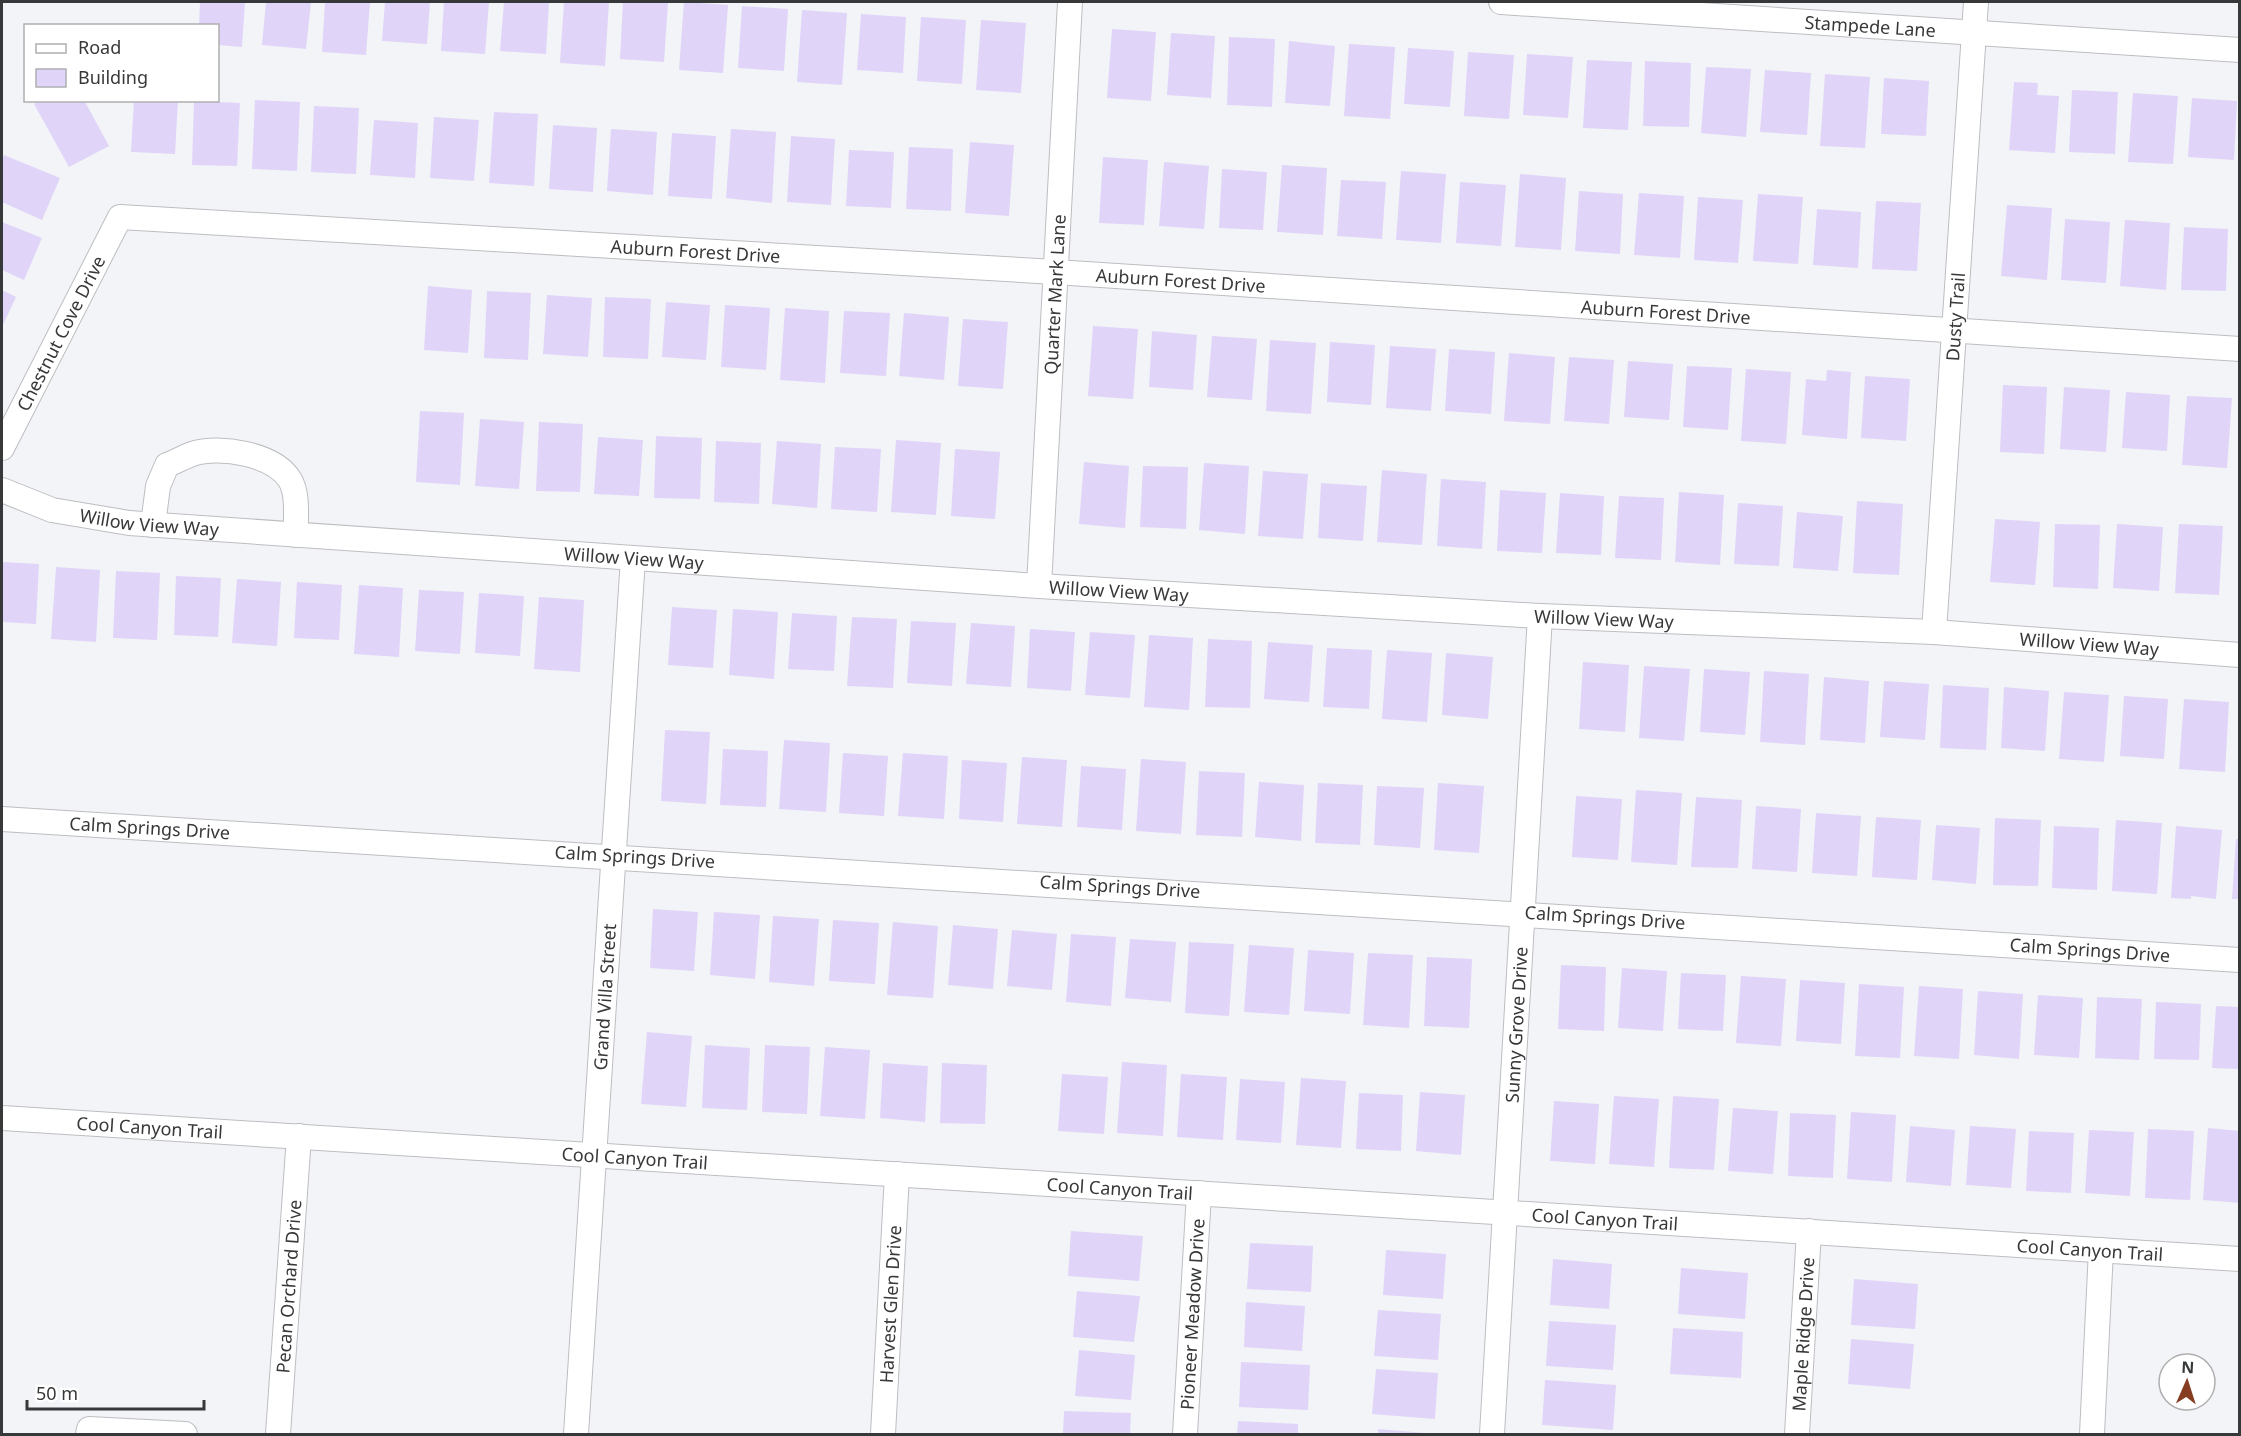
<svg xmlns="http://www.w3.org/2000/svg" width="2241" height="1436" font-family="'Noto Sans',sans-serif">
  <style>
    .building { fill: #e0d5f9 }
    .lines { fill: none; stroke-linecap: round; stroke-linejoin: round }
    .minor-casing { stroke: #bdbec2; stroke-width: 26 }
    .minor { stroke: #fff; stroke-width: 24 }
    .labels { text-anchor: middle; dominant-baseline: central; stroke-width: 4.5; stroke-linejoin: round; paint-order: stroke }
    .street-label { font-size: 18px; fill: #373839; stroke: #fff }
  </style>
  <rect width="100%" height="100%" fill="#f3f4f7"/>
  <g class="building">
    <polygon points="200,2 245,2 242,47 218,45 218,26 199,26"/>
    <polygon points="266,2 311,2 306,49 262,45"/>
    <polygon points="325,2 370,2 366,55 322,52"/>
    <polygon points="385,2 430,2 427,44 382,41"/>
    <polygon points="444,2 489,2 485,54 441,51"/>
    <polygon points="504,2 549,2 546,54 500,51"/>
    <polygon points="564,2 609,2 605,66 560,63"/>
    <polygon points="623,2 668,3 664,62 620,59"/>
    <polygon points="684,2 728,5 723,73 679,70"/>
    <polygon points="742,6 788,9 784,71 738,68"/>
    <polygon points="802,10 847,13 842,85 797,82"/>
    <polygon points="861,14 906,17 903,73 857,70"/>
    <polygon points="921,17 966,20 962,84 917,81"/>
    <polygon points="981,20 1026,23 1021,93 976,90"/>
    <polygon points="1112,29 1156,32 1151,101 1107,98"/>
    <polygon points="1171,33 1215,36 1211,98 1167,95"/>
    <polygon points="1229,37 1275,39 1272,107 1227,105"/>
    <polygon points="1289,41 1335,46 1330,106 1285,103"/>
    <polygon points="1349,44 1395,47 1390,119 1344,116"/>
    <polygon points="1408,48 1454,51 1450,107 1404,104"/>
    <polygon points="1468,52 1514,55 1509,119 1464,116"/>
    <polygon points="1527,54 1573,57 1568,118 1523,115"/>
    <polygon points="1587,60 1632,62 1628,130 1583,128"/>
    <polygon points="1645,61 1691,63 1689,127 1643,126"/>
    <polygon points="1706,67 1751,69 1746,137 1701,133"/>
    <polygon points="1765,70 1811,73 1807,135 1760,132"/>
    <polygon points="1825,74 1870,77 1865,148 1820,146"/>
    <polygon points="1884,78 1929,81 1926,136 1881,134"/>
    <polygon points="2014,82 2038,83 2037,95 2059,96 2055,153 2009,150"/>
    <polygon points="2072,90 2118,92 2115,154 2069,152"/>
    <polygon points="2133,93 2178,96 2173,164 2128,162"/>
    <polygon points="2192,98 2237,101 2234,160 2188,157"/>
    <polygon points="42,100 84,100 109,146 69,167 34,104"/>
    <polygon points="134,100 178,100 175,154 131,152"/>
    <polygon points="255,100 300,102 297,171 252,169"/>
    <polygon points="194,101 240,103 237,166 192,165"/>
    <polygon points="314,106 359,108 356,174 311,172"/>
    <polygon points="494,112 538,114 534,186 489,183"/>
    <polygon points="434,117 479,120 474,181 430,178"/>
    <polygon points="374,120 418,123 415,178 370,175"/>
    <polygon points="553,125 597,128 593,192 549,189"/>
    <polygon points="611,129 657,132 653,195 607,191"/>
    <polygon points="731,129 776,132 772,203 726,198"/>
    <polygon points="672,133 716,136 712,199 668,196"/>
    <polygon points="791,136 835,139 831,205 787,202"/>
    <polygon points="970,142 1014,145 1009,216 965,213"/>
    <polygon points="909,147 953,149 951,211 906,209"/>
    <polygon points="849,150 894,152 891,208 846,206"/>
    <polygon points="4,155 60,178 42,220 2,202 2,161"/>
    <polygon points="1103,157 1148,160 1144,225 1099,223"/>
    <polygon points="1164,162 1209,166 1204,229 1159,226"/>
    <polygon points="1282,165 1327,168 1323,235 1277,232"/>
    <polygon points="1222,169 1267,172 1263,230 1219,228"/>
    <polygon points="1401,171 1446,174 1441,243 1396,240"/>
    <polygon points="1520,174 1566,178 1561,250 1515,247"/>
    <polygon points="1341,180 1386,182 1382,239 1337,236"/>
    <polygon points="1460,182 1506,185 1501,246 1456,243"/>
    <polygon points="1579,191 1623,194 1620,254 1575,251"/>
    <polygon points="1639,193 1684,196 1680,258 1634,255"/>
    <polygon points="1758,194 1803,197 1798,264 1753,261"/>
    <polygon points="1698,197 1743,200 1738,263 1694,260"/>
    <polygon points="1876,201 1921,203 1917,271 1872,269"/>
    <polygon points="2007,205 2052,208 2047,280 2001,276"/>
    <polygon points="1817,209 1861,212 1858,268 1813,265"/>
    <polygon points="2065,219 2110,222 2106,283 2061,280"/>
    <polygon points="2125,220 2170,223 2166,290 2120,286"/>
    <polygon points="2,222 42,238 24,280 2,270"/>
    <polygon points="2184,227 2228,229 2226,291 2181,290"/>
    <polygon points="428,286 472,290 468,353 424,350"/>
    <polygon points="2,290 16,297 2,327"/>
    <polygon points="487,291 531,293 528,360 484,358"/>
    <polygon points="547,295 592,298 588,357 543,354"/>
    <polygon points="605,297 651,299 648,359 603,357"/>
    <polygon points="666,302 710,305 706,360 662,357"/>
    <polygon points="725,305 770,308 766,370 721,367"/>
    <polygon points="785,308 829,311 825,383 780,380"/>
    <polygon points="844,311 890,313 886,376 840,373"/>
    <polygon points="904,313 949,317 944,380 899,376"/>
    <polygon points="963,319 1008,322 1003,389 958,386"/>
    <polygon points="1093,326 1138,329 1133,399 1088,396"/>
    <polygon points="1152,331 1197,335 1193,390 1149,387"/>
    <polygon points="1212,336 1257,339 1252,400 1207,397"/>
    <polygon points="1270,340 1316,343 1311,414 1266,411"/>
    <polygon points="1330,342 1375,345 1371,405 1327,402"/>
    <polygon points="1390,346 1436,349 1431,411 1386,408"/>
    <polygon points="1449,349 1495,352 1491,414 1445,411"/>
    <polygon points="1509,353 1555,357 1550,424 1504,421"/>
    <polygon points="1569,357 1614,360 1609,424 1564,421"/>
    <polygon points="1628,361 1673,364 1669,420 1624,417"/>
    <polygon points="1687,366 1732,368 1728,430 1683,427"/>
    <polygon points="1746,369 1791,372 1786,444 1741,441"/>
    <polygon points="1827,370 1851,372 1847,439 1802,435 1806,379 1826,381"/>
    <polygon points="1865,376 1910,379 1906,441 1861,438"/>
    <polygon points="2003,385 2047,387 2044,454 2000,452"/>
    <polygon points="2064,387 2110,390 2106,452 2060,449"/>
    <polygon points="2126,392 2170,395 2167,451 2122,448"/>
    <polygon points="2187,396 2232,398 2227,468 2182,465"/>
    <polygon points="420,411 464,413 460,485 416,482"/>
    <polygon points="480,419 524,422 519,489 475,486"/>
    <polygon points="539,422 583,424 580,492 536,491"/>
    <polygon points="656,436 702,438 700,499 654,498"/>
    <polygon points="598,437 643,440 639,496 594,494"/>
    <polygon points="896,440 941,443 936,515 891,512"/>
    <polygon points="716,441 761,443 759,504 714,502"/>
    <polygon points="777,441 821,444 817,508 772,504"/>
    <polygon points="835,447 881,449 877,512 831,509"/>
    <polygon points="955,449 1000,452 995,519 951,516"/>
    <polygon points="1084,462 1129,466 1125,528 1079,524"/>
    <polygon points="1204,463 1249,466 1245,534 1199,530"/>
    <polygon points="1143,466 1188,467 1186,529 1140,527"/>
    <polygon points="1382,470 1427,474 1422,545 1377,542"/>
    <polygon points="1263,471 1308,474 1303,539 1258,536"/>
    <polygon points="1441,479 1486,482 1482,549 1437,546"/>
    <polygon points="1321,483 1367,486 1363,541 1318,538"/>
    <polygon points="1500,490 1546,493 1542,553 1497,551"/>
    <polygon points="1679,492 1724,495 1720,565 1675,562"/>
    <polygon points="1560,493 1604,496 1601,555 1556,553"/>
    <polygon points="1619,496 1664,498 1661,560 1615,558"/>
    <polygon points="1857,501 1903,504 1899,575 1853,573"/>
    <polygon points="1738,503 1783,506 1779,566 1734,564"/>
    <polygon points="1797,512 1843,516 1838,571 1793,568"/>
    <polygon points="1995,519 2040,522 2035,585 1990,582"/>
    <polygon points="2055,524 2100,525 2098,589 2053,587"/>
    <polygon points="2117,524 2163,527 2159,591 2113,588"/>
    <polygon points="2179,524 2223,526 2219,595 2175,593"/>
    <polygon points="2,562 39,564 36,624 2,622"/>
    <polygon points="56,567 100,570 96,642 51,639"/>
    <polygon points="116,571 160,573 157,640 113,638"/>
    <polygon points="176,576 221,578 218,637 174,635"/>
    <polygon points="237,579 281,582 277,646 232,643"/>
    <polygon points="297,582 342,585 339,640 294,638"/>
    <polygon points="359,585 403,588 399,657 354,654"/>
    <polygon points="419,590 464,592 460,654 415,651"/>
    <polygon points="479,593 524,596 520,656 475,653"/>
    <polygon points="539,597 584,600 580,672 534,669"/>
    <polygon points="672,607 717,610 713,668 668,665"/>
    <polygon points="733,609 778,612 774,679 729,675"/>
    <polygon points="792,613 837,616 834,671 788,669"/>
    <polygon points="852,617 897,619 893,688 847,686"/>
    <polygon points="911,621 956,623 952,686 907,683"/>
    <polygon points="971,623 1015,626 1011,687 966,684"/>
    <polygon points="1030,629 1075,632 1071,691 1027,688"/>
    <polygon points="1090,632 1135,635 1130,698 1085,695"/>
    <polygon points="1149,635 1193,638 1189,710 1144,707"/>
    <polygon points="1208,639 1252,641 1250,708 1205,707"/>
    <polygon points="1268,642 1313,645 1309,702 1264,699"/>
    <polygon points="1327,648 1372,650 1369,709 1323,707"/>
    <polygon points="1387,650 1432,653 1427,722 1382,719"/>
    <polygon points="1446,653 1493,657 1488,719 1442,715"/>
    <polygon points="1583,662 1629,665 1625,732 1579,729"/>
    <polygon points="1644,666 1690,669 1684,741 1639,738"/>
    <polygon points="1704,669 1750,672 1745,735 1700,732"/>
    <polygon points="1764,671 1809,674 1805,745 1760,742"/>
    <polygon points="1824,677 1869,681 1865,743 1820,740"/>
    <polygon points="1884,681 1929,684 1925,740 1880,737"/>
    <polygon points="1943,685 1989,688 1986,750 1940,748"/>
    <polygon points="2004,687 2049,691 2045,751 2001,748"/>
    <polygon points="2064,692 2109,695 2104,762 2059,759"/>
    <polygon points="2124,696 2168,699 2164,759 2120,756"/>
    <polygon points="2184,699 2229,702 2225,772 2179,769"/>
    <polygon points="665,730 710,732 706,804 661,801"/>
    <polygon points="784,740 830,743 826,812 779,809"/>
    <polygon points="723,749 768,751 766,807 720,805"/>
    <polygon points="843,753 888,756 884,816 839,813"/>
    <polygon points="903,753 948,756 944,819 898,816"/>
    <polygon points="1022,757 1067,760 1062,827 1017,824"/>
    <polygon points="1141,759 1186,762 1181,834 1136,831"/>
    <polygon points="962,760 1007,763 1003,822 959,819"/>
    <polygon points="1081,766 1126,769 1122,830 1077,827"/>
    <polygon points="1199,771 1245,773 1242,837 1196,835"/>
    <polygon points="1259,782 1304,785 1301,841 1255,837"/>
    <polygon points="1318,783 1363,785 1360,845 1315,843"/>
    <polygon points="1438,783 1484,786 1479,853 1434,850"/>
    <polygon points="1377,786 1424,788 1420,848 1374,845"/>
    <polygon points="1636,790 1682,793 1677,865 1631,862"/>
    <polygon points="1576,796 1622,799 1618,860 1572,857"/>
    <polygon points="1696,797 1742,800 1738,868 1691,867"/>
    <polygon points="1756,806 1801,809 1797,872 1752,869"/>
    <polygon points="1816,813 1861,816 1857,876 1812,873"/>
    <polygon points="1876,817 1921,820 1917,880 1872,877"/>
    <polygon points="1995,818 2041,820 2038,886 1993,885"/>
    <polygon points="2116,820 2162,823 2157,894 2112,891"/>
    <polygon points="1936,825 1980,828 1976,884 1932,880"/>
    <polygon points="2054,826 2099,828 2097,890 2052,888"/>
    <polygon points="2176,826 2222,830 2216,899 2191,896 2191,899 2171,898"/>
    <polygon points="2236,839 2240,839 2240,899 2232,899"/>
    <polygon points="653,909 698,912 694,971 650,968"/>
    <polygon points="714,912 760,915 755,979 710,975"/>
    <polygon points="773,916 819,919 814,986 769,982"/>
    <polygon points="833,920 879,923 875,984 829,981"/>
    <polygon points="893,922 938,926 933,998 887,995"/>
    <polygon points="953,925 998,929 993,989 948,985"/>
    <polygon points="1012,930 1057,934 1052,990 1007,986"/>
    <polygon points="1071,934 1116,937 1111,1006 1066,1002"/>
    <polygon points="1130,939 1176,942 1171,1002 1125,998"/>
    <polygon points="1189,942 1234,944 1229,1016 1185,1013"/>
    <polygon points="1249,945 1294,948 1289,1015 1244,1012"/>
    <polygon points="1308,950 1354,953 1350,1014 1304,1011"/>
    <polygon points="1368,953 1413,955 1409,1028 1363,1025"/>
    <polygon points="1427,957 1472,959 1469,1028 1424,1026"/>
    <polygon points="1561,965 1606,967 1604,1031 1558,1029"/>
    <polygon points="1622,968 1667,971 1663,1031 1618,1028"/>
    <polygon points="1681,973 1726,975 1723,1031 1678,1029"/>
    <polygon points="1741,976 1786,979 1781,1046 1736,1043"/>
    <polygon points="1800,980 1845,983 1841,1044 1796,1041"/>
    <polygon points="1859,984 1904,987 1900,1058 1855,1056"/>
    <polygon points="1919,986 1963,989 1959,1059 1914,1056"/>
    <polygon points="1978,991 2023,994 2019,1059 1974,1055"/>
    <polygon points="2038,995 2083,998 2079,1058 2034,1055"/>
    <polygon points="2097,997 2142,999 2139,1060 2095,1058"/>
    <polygon points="2156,1002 2201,1004 2199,1060 2154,1059"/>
    <polygon points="2216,1006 2240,1007 2240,1069 2212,1068"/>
    <polygon points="647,1032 692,1036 686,1107 641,1104"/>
    <polygon points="705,1045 750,1048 747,1110 702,1108"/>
    <polygon points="765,1045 810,1047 807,1114 762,1112"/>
    <polygon points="825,1047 870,1050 865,1119 820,1116"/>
    <polygon points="1122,1062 1167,1065 1163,1136 1117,1133"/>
    <polygon points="883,1063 928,1066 925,1122 880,1118"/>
    <polygon points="942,1063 987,1065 985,1124 940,1123"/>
    <polygon points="1062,1074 1108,1077 1104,1134 1058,1131"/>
    <polygon points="1181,1074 1227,1077 1223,1140 1177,1137"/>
    <polygon points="1301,1078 1346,1081 1341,1148 1296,1145"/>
    <polygon points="1240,1079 1285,1082 1281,1143 1236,1140"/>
    <polygon points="1420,1092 1465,1095 1461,1155 1416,1151"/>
    <polygon points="1359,1093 1403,1095 1401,1151 1356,1149"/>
    <polygon points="1614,1096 1659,1099 1654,1167 1609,1164"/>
    <polygon points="1673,1096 1719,1099 1714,1170 1669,1168"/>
    <polygon points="1554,1101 1599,1104 1595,1164 1550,1161"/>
    <polygon points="1733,1108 1778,1111 1773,1174 1728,1171"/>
    <polygon points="1851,1112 1896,1115 1892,1182 1847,1179"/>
    <polygon points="1790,1113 1836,1115 1833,1178 1788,1176"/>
    <polygon points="1910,1126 1955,1130 1951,1186 1906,1182"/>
    <polygon points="1970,1126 2016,1129 2011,1188 1966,1185"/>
    <polygon points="2208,1128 2240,1131 2240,1203 2203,1200"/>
    <polygon points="2148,1129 2194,1131 2190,1200 2145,1198"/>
    <polygon points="2089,1130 2134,1132 2130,1196 2085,1193"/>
    <polygon points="2029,1131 2074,1133 2071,1193 2026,1191"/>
    <polygon points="1071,1231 1143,1236 1139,1281 1068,1276"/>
    <polygon points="1250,1243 1313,1246 1311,1292 1247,1289"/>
    <polygon points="1386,1250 1446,1254 1443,1299 1383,1295"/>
    <polygon points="1553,1259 1612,1264 1609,1309 1550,1305"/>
    <polygon points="1681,1268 1748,1273 1745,1319 1678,1314"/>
    <polygon points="1854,1279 1918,1284 1915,1329 1851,1325"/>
    <polygon points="1077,1291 1140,1296 1134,1342 1073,1337"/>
    <polygon points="1246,1302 1305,1306 1302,1351 1244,1347"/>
    <polygon points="1378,1310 1441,1314 1438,1360 1374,1356"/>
    <polygon points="1549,1321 1616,1325 1613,1370 1546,1366"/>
    <polygon points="1673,1328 1743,1332 1741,1378 1670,1374"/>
    <polygon points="1851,1339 1914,1344 1910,1389 1848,1384"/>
    <polygon points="1079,1350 1135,1355 1131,1400 1075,1396"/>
    <polygon points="1241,1362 1310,1365 1308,1410 1239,1407"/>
    <polygon points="1376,1369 1438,1373 1435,1419 1372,1414"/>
    <polygon points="1545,1380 1616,1385 1613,1430 1542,1425"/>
    <polygon points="1064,1411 1131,1413 1130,1434 1063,1434"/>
    <polygon points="1238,1421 1298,1424 1298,1434 1237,1434"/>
    <polygon points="1378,1429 1425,1433 1425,1434 1378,1434"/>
  </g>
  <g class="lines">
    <defs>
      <g id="minor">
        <path id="s1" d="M 1501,2 L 2240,50"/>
        <path id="s2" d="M 2,448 L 120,217 L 1055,272 L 2240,349"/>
        <path id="s3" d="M 2,490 L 52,510 L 129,523 L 1039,586 L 1540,616 L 1934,632 L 2240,655"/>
        <path d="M 153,525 L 158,486 L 167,465 C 175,462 184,457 192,454 C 220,445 274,454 290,480 C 299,495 295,519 296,535"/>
        <path id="s4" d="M 1039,586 L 1070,2"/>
        <path id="s5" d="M 1934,632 L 1976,2"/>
        <path id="s6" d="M 2,819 C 748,862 1494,908 2240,960"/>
        <path id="s7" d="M 2,1118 L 2240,1259"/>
        <polyline points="88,1434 89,1429 185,1434"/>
        <path id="s8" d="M 278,1434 L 299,1136"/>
        <path id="s9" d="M 576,1434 L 633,558"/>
        <path id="s10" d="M 883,1434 L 897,1174"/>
        <path id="s11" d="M 1185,1434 L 1199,1193"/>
        <path id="s12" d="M 1492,1434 L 1540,616"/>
        <path id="s13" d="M 1797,1434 L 1809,1231"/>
        <polyline points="2092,1434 2101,1250"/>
      </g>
    </defs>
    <use href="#minor" class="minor-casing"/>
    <use href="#minor" class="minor"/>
  </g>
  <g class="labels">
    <g class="street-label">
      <text stroke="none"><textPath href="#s1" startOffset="370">Stampede Lane</textPath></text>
      <text stroke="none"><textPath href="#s2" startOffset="836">Auburn Forest Drive</textPath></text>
      <text stroke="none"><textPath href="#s2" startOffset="1322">Auburn Forest Drive</textPath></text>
      <text stroke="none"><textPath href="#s4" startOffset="292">Quarter Mark Lane</textPath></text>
      <text stroke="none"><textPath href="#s2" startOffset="1808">Auburn Forest Drive</textPath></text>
      <text stroke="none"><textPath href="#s5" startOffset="316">Dusty Trail</textPath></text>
      <text stroke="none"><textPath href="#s2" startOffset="129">Chestnut Cove Drive</textPath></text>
      <text stroke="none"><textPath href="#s3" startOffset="152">Willow View Way</textPath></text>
      <text stroke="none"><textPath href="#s3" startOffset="638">Willow View Way</textPath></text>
      <text stroke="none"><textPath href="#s3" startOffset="1124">Willow View Way</textPath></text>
      <text stroke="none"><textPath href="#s3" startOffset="1610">Willow View Way</textPath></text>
      <text stroke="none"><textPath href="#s3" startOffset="2096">Willow View Way</textPath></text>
      <text stroke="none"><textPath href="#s6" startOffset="148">Calm Springs Drive</textPath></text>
      <text stroke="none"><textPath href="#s6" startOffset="634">Calm Springs Drive</textPath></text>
      <text stroke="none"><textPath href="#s6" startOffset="1120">Calm Springs Drive</textPath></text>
      <text stroke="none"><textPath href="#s6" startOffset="1606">Calm Springs Drive</textPath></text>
      <text stroke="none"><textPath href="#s6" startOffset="2092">Calm Springs Drive</textPath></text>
      <text stroke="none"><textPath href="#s9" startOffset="438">Grand Villa Street</textPath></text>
      <text stroke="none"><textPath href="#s12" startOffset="410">Sunny Grove Drive</textPath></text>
      <text stroke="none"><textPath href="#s7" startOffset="148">Cool Canyon Trail</textPath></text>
      <text stroke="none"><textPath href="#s7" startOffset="634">Cool Canyon Trail</textPath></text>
      <text stroke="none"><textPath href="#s7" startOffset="1120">Cool Canyon Trail</textPath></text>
      <text stroke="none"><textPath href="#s7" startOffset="1606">Cool Canyon Trail</textPath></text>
      <text stroke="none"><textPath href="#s7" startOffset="2092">Cool Canyon Trail</textPath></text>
      <text stroke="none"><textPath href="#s8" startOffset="148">Pecan Orchard Drive</textPath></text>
      <text stroke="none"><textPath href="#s10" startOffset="130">Harvest Glen Drive</textPath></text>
      <text stroke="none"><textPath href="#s11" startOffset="120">Pioneer Meadow Drive</textPath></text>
      <text stroke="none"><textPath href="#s13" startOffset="100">Maple Ridge Drive</textPath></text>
    </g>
  </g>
  <rect width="2241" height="1436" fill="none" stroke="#373839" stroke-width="6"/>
  <rect x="24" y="24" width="195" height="78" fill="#ffffff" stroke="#afafb0" stroke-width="1.5"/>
  <rect x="36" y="44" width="30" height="9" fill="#ffffff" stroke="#afafb0" stroke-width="1.5"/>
  <text x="78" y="54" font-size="18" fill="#373839">Road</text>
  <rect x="36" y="69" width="30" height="18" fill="#e0d5f9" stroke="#afafb0" stroke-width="1.5"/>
  <text x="78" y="84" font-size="18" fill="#373839">Building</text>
  <g transform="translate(2187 1382) rotate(3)"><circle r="28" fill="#ffffff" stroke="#afafb0" stroke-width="1.5"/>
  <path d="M0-4.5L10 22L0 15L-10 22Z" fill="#863d21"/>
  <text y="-9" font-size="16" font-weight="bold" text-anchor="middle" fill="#373839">N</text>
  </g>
  <path d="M27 1400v9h177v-9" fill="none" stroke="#373839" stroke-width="3"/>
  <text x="36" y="1400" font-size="18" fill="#373839" stroke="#ffffff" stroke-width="4.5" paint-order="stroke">50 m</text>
</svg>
